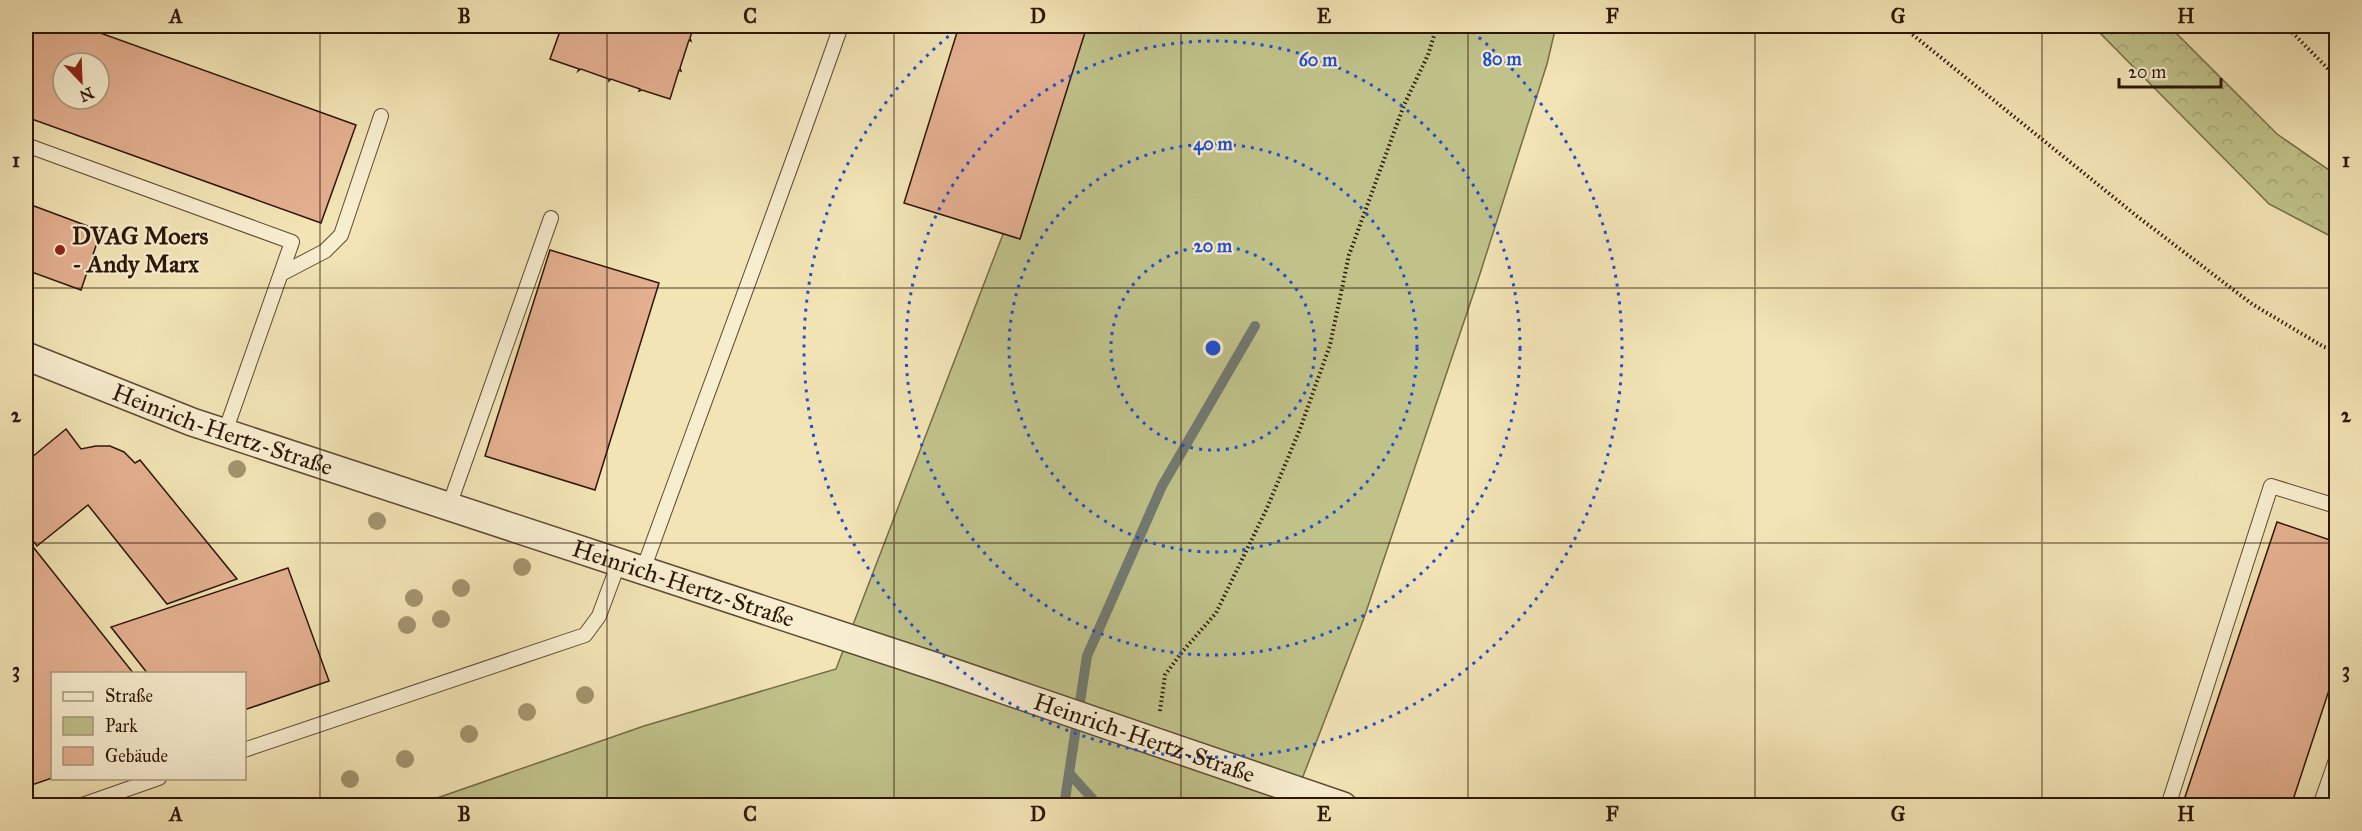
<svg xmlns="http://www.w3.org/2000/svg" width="2362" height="831" font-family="'IM FELL Great Primer',serif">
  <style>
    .forest { fill: url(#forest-crowns); stroke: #766c48; stroke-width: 1.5 }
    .park { fill: #c0c28a; stroke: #766c48; stroke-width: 1.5 }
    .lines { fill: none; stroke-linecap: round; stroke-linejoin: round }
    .stream { stroke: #727a72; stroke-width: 10 }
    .building { fill: #e4b091; stroke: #2d1607; stroke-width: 1.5; fill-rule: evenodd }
    .lane-casing { stroke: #5e4a32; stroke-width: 16 }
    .street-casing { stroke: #5e4a32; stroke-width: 30 }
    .path { stroke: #2d1607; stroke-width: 4; stroke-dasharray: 1.5 3; stroke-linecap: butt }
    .lane { stroke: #f7edcf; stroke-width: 14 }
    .street { stroke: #f7edcf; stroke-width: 27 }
    .tree { fill: #a2946f }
    .grid { fill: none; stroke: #2d1607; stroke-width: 1.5; stroke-opacity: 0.55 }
    .ring { fill: none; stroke: #1d4ed8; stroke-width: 3; stroke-dasharray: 3 6 }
    .poi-dot { fill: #8f2418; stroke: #f7edcf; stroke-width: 2 }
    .labels { text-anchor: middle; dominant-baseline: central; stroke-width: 4.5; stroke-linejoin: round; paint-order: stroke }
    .poi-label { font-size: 24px; font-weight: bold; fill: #2d1607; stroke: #f7edcf; text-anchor: start }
    .street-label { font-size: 24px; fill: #2d1607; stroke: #f7edcf }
    .centre { fill: #1d4ed8; stroke: #f7edcf; stroke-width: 3 }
    .ring-label { font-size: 18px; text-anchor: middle; font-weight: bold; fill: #1d4ed8; stroke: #f7edcf; stroke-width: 4.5; stroke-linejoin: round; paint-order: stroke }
    .neatline { fill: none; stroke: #2d1607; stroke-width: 2 }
    .grid-label { font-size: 20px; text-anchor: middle; font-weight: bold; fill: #2d1607 }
  </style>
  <defs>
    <pattern id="forest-crowns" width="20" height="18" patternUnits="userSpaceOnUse" patternTransform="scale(1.5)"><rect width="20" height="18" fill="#c0c28a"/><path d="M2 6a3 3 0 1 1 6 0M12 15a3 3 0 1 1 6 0" fill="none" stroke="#a5a676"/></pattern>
  </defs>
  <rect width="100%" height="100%" fill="#f2e4b5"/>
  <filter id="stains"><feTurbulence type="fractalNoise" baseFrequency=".00333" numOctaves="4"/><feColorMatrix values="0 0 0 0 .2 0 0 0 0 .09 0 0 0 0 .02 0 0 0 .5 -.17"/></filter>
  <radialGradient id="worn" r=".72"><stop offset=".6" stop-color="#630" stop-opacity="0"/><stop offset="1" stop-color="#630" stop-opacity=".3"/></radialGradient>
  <polygon class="forest" points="2093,26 2169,26 2277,134 2336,175 2336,239 2269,204"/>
  <polygon class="park" points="1083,26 1556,26 1547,64 1478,280 1364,618 1292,805 414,806 644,726 836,669"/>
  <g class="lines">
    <g class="stream">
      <polyline points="1070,774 1099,806"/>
      <polyline points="1064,806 1087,656 1162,486 1255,326"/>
    </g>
  </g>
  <g class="building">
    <path d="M 26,26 L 81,26 L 356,125 L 321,223 L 26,117 ZM 63,63 L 99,63 L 99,99 L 63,99 Z"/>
    <polygon points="562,26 694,26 690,38 691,41 689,40 680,68 681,71 679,70 670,99 642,90 639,91 640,89 611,79 609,81 609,79 581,69 578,71 579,69 550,59 560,31 558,30"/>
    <polygon points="959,26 1087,26 1020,239 904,203"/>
    <polygon points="26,203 101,231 81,290 26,270"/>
    <polygon points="550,250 659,283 595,490 485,456"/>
    <polygon points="66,429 81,449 96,446 110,446 124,452 135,463 140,460 237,579 167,604 88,505 37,546 26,532 26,462"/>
    <polygon points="2277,522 2336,542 2336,669 2291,806 2182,806"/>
    <polygon points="26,538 134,674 52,674 52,778 26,787"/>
    <polygon points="288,568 329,681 244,710 244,674 148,674 111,627"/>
  </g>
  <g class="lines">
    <defs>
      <g id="lane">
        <polyline points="26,145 292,242 225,432"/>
        <polyline points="281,274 325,251 341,235 381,116"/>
        <polyline points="449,506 551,218"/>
        <path d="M 643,570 C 709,388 777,208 841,26"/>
        <polyline points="244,750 585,635 599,616 619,562"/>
        <polyline points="79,806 159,778"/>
        <polyline points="2168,806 2271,486 2336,506"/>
        <polyline points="2320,806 2336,760"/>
      </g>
      <g id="street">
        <path id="s1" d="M 26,356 L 192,422 L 946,670 L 1343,806"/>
      </g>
    </defs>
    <use href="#lane" class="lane-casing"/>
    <use href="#street" class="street-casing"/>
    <g class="path">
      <polyline points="1902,26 2138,217 2252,304 2324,347 2336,350"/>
      <polyline points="2286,26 2336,77"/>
      <polyline points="1160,711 1165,675 1182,652 1216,613 1267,508 1300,429 1330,345 1349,255 1404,105 1428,55 1437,26"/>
    </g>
    <use href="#lane" class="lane"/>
    <use href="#street" class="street"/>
  </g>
  <g class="tree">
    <circle cx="237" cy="469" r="9"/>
    <circle cx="377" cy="521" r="9"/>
    <circle cx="522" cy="567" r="9"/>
    <circle cx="461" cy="588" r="9"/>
    <circle cx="414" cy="598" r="9"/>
    <circle cx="441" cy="619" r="9"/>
    <circle cx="407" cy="625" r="9"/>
    <circle cx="585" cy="695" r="9"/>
    <circle cx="527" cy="712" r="9"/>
    <circle cx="469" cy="734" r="9"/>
    <circle cx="405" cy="759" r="9"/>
    <circle cx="350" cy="779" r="9"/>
  </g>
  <path class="grid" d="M 320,26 L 320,806M 607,26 L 607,806M 894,26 L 894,806M 1181,26 L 1181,806M 1468,26 L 1468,806M 1755,26 L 1755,806M 2042,26 L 2042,806M 26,288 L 2336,288M 26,543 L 2336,543"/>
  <g class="ring">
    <circle cx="1213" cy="348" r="102"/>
    <circle cx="1213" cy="348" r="204"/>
    <circle cx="1213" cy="348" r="307"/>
    <path d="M1465 26A409 409 0 1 1 961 26"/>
  </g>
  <circle class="poi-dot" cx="60" cy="250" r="6"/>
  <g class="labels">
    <g class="poi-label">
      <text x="72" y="236">DVAG Moers<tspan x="72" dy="28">- Andy Marx</tspan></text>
    </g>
    <g class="street-label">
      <text stroke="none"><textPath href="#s1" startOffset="210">Heinrich-Hertz-Straße</textPath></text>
      <text stroke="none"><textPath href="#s1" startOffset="696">Heinrich-Hertz-Straße</textPath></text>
      <text stroke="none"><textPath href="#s1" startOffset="1182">Heinrich-Hertz-Straße</textPath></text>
    </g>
  </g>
  <circle cx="1213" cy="348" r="9" class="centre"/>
  <g class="ring-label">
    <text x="1502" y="65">80 m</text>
    <text x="1318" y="66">60 m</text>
    <text x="1213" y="150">40 m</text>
    <text x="1213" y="252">20 m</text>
  </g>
  <rect width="2362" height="831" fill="none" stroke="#f2e4b5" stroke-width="66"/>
  <rect x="51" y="672" width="195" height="108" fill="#f7edcf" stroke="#a6977f" stroke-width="1.5"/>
  <rect x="63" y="692" width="30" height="9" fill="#f7edcf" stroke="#a6977f" stroke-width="1.5"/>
  <text x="105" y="702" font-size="18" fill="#2d1607">Straße</text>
  <rect x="63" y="717" width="30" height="18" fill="#c0c28a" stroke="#a6977f" stroke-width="1.5"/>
  <text x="105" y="732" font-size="18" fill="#2d1607">Park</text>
  <rect x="63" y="747" width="30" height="18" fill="#e4b091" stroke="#a6977f" stroke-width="1.5"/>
  <text x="105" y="762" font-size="18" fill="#2d1607">Gebäude</text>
  <g transform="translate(81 81) rotate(157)"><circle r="28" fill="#f7edcf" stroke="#a6977f" stroke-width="1.5"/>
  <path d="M0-4.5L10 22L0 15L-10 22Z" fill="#8f2418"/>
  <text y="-9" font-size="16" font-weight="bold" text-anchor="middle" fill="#2d1607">N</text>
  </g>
  <path d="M2119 78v9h102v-9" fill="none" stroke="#2d1607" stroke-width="3"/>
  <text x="2128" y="78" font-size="18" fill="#2d1607" stroke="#f7edcf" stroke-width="4.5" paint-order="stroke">20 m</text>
  <rect x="33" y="33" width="2296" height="765" class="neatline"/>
  <g class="grid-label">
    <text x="176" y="23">A</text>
    <text x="464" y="23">B</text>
    <text x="750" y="23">C</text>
    <text x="1038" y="23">D</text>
    <text x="1324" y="23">E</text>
    <text x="1612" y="23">F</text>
    <text x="1898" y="23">G</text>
    <text x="2186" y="23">H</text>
    <text x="16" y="167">1</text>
    <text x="2346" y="167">1</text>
    <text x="16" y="422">2</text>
    <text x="2346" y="422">2</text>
    <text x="16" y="677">3</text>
    <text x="2346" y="677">3</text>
    <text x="176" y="821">A</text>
    <text x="464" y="821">B</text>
    <text x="750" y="821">C</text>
    <text x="1038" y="821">D</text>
    <text x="1324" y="821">E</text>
    <text x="1612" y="821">F</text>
    <text x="1898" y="821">G</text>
    <text x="2186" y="821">H</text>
  </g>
  <rect width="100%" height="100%" filter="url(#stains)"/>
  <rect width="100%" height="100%" fill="url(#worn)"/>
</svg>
